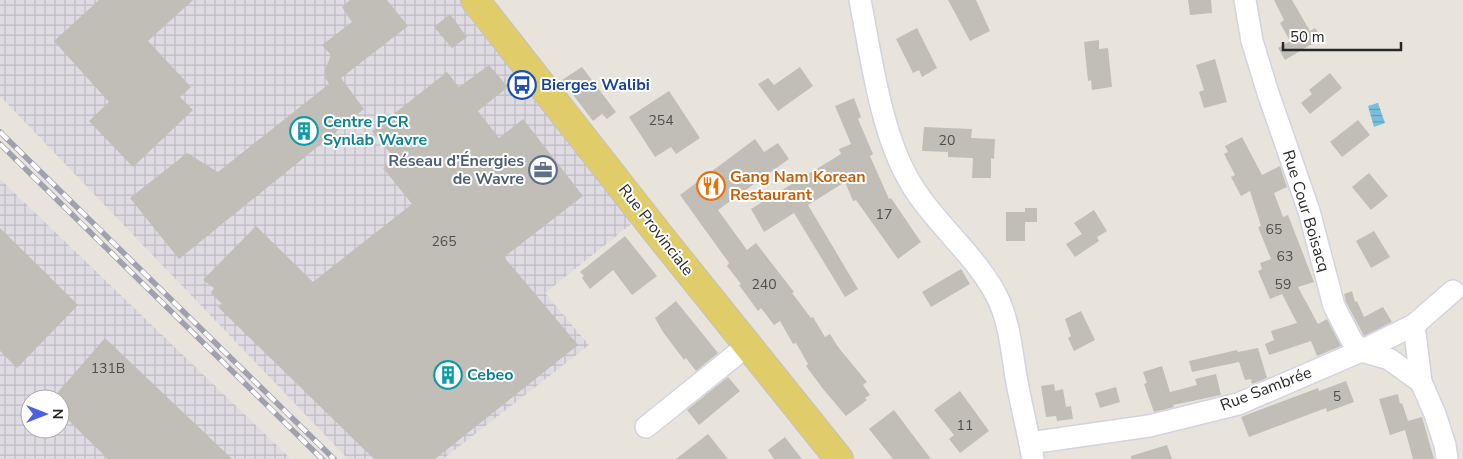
<svg xmlns="http://www.w3.org/2000/svg" width="1463" height="459" font-family="'Nunito Sans',sans-serif">
  <style>
    .industrial { fill: url(#industrial-grid); fill-rule: evenodd }
    .water { fill: url(#water-rules) }
    .building { fill: #c1beb8 }
    .lines { fill: none; stroke-linecap: round; stroke-linejoin: round }
    .minor-casing { stroke: #d1d3df; stroke-width: 24 }
    .major-casing { stroke: #c3c3c3; stroke-width: 30 }
    .minor { stroke: #fff; stroke-width: 21 }
    .major { stroke: #e0cc69; stroke-width: 28 }
    .rail-casing { stroke: #9fa0b0; stroke-width: 5.5 }
    .rail { stroke: #fff; stroke-width: 4; stroke-dasharray: 11; stroke-linecap: butt }
    .labels { text-anchor: middle; dominant-baseline: central; stroke-width: 4; stroke-linejoin: round; paint-order: stroke }
    .number-label { font-size: 14px; fill: #4e4e4c }
    .transit-label { font-size: 16px; font-weight: bold; fill: #164399; stroke: #fff; text-anchor: start }
    .culture-label { font-size: 16px; font-weight: bold; fill: #0d838f; stroke: #fff; text-anchor: start }
    .service-label { font-size: 16px; font-weight: bold; fill: #4e5e75; stroke: #fff; text-anchor: end }
    .food-label { font-size: 16px; font-weight: bold; fill: #c56008; stroke: #fff; text-anchor: start }
    .street-label { font-size: 16px; fill: #282828; stroke: #fff }
  </style>
  <defs>
    <pattern id="industrial-grid" width="8" height="8" patternUnits="userSpaceOnUse" patternTransform="scale(1.25)"><rect width="8" height="8" fill="#dedbe2"/><path d="M0 4h8M4 0v8" fill="none" stroke="#bebcc2"/></pattern>
    <pattern id="water-rules" width="6" height="5" patternUnits="userSpaceOnUse" patternTransform="scale(1.25)"><rect width="6" height="5" fill="#79bee0"/><path d="M0 2.5h6" fill="none" stroke="#639ab6"/></pattern>
  </defs>
  <rect width="100%" height="100%" fill="#e9e4db"/>
  <g class="industrial">
    <polygon points="0,0 459,0 635,221 545,293 589,345 443,459 348,459 0,96"/>
    <path d="M 0,179 L 291,459 L 0,459 ZM 30,399 L 60,399 L 60,429 L 30,429 Z"/>
  </g>
  <polygon class="water" points="1378,103 1385,123 1374,127 1368,106"/>
  <g class="building">
    <polygon points="99,0 193,0 148,41 191,87 180,97 193,110 133,167 89,121 109,102 54,41"/>
    <polygon points="350,0 387,0 408,26 341,78 364,109 179,259 130,198 187,153 218,172 329,84 325,77 325,70 331,55 322,45 352,22 342,7"/>
    <polygon points="948,0 976,0 990,31 970,41"/>
    <polygon points="1188,0 1211,0 1212,13 1190,15"/>
    <polygon points="1274,0 1292,0 1310,31 1315,28 1322,38 1285,60 1278,48 1290,41 1280,23 1284,20"/>
    <polygon points="450,14 467,37 452,48 434,27"/>
    <polygon points="917,28 937,68 922,77 919,70 913,73 896,39"/>
    <polygon points="1099,40 1099,49 1108,48 1112,87 1092,90 1091,80 1088,81 1084,42"/>
    <polygon points="1215,59 1227,102 1204,108 1199,92 1204,90 1196,65"/>
    <polygon points="489,65 508,87 478,111 499,138 523,119 583,196 504,257 578,345 435,459 374,459 218,307 222,304 211,293 214,288 203,280 256,226 313,282 412,204 383,168 395,159 372,131 447,72 459,87"/>
    <polygon points="582,67 616,112 607,119 602,114 593,121 562,80"/>
    <polygon points="800,67 813,86 778,111 758,84 768,78 774,85"/>
    <polygon points="1330,73 1342,88 1310,114 1301,103 1312,94 1309,90"/>
    <polygon points="669,91 700,138 676,154 671,147 655,157 629,117"/>
    <polygon points="854,98 861,117 858,119 873,154 870,156 889,199 891,198 921,242 898,259 856,200 853,201 845,182 808,205 858,289 845,297 794,213 764,232 751,209 841,154 839,149 851,144 835,106"/>
    <polygon points="1358,120 1370,135 1342,157 1330,142"/>
    <polygon points="924,127 972,129 971,138 995,139 994,159 991,158 991,178 972,178 973,158 948,157 948,152 922,151"/>
    <polygon points="1242,137 1262,175 1280,166 1287,187 1274,193 1283,217 1288,215 1314,282 1298,287 1318,324 1327,319 1341,346 1317,356 1311,341 1269,355 1265,344 1274,340 1271,331 1297,323 1282,294 1270,299 1258,271 1262,269 1260,263 1271,259 1258,227 1261,226 1250,191 1241,196 1231,177 1235,175 1224,154 1228,152 1225,146"/>
    <polygon points="755,139 764,152 778,143 789,159 718,210 747,250 756,243 794,292 792,293 811,318 813,317 825,337 830,334 838,347 867,382 863,385 870,395 865,398 867,400 846,416 823,389 806,366 808,364 796,343 793,344 780,321 774,325 761,308 758,311 739,285 741,284 727,266 729,263 680,195"/>
    <polygon points="1369,173 1388,196 1371,210 1352,187"/>
    <polygon points="1025,208 1037,208 1037,222 1025,222 1025,241 1006,241 1006,212 1025,212"/>
    <polygon points="1094,210 1107,231 1097,237 1099,241 1075,257 1066,244 1082,234 1074,223"/>
    <polygon points="0,228 78,305 17,368 0,351"/>
    <polygon points="1374,231 1390,257 1371,268 1356,241"/>
    <polygon points="625,236 657,276 632,295 613,270 590,289 582,278 584,276 580,272"/>
    <polygon points="961,269 970,284 931,307 922,292"/>
    <polygon points="1352,291 1355,302 1357,301 1364,317 1383,307 1392,322 1364,336 1346,302 1344,294"/>
    <polygon points="676,301 718,353 696,371 686,358 684,360 663,332 655,318"/>
    <polygon points="1081,311 1095,340 1074,351 1068,338 1071,336 1065,319"/>
    <polygon points="105,338 232,459 108,459 60,412 60,399 52,399"/>
    <polygon points="1258,348 1267,378 1252,384 1251,379 1245,380 1239,362 1192,372 1189,361 1237,350 1238,352"/>
    <polygon points="1162,366 1170,392 1197,385 1195,379 1216,374 1221,395 1173,405 1174,407 1154,412 1144,384 1147,383 1143,372"/>
    <polygon points="728,377 740,391 699,425 687,410"/>
    <polygon points="1346,381 1354,402 1327,412 1326,408 1249,437 1241,417 1318,388 1319,391"/>
    <polygon points="1054,384 1055,391 1063,389 1066,407 1071,406 1073,419 1057,421 1056,416 1046,417 1041,386"/>
    <polygon points="1116,387 1120,402 1100,408 1095,393"/>
    <polygon points="960,391 989,431 960,453 949,439 954,435 934,410"/>
    <polygon points="1398,394 1400,404 1402,403 1408,421 1422,417 1434,459 1413,459 1405,430 1390,435 1379,399"/>
    <polygon points="894,410 931,459 893,459 869,429"/>
    <polygon points="708,434 728,459 676,459"/>
    <polygon points="785,437 794,449 802,459 774,459 768,450"/>
    <polygon points="1167,445 1172,459 1131,459 1131,456"/>
  </g>
  <g class="lines">
    <defs>
      <g id="minor">
        <path d="M 860,0 C 871,56 881,134 910,182 C 935,225 981,259 1000,303 C 1010,327 1012,353 1016,377 C 1021,405 1028,432 1033,459"/>
        <polyline points="1245,0 1252,41 1268,93 1309,211 1334,306 1352,341 1361,351 1389,359 1421,382 1435,414 1445,445 1447,459"/>
        <polyline points="1414,325 1421,382"/>
        <polyline points="646,427 748,345"/>
        <polyline points="1030,443 1149,426 1238,404 1361,351 1414,325 1453,291"/>
      </g>
      <polyline id="major" points="475,0 656,231 839,459"/>
    </defs>
    <use href="#minor" class="minor-casing"/>
    <use href="#major" class="major-casing"/>
    <use href="#minor" class="minor"/>
    <use href="#major" class="major"/>
    <defs>
      <g id="rail">
        <polyline points="0,132 334,459"/>
        <polyline points="0,144 322,459"/>
      </g>
    </defs>
    <use href="#rail" class="rail-casing"/>
    <use href="#rail" class="rail"/>
  </g>
  <defs>
    <symbol id="bus-ring" viewBox="-11 -11 22 22"><circle r="9.5" fill="#fff" stroke="#1a4fb4" stroke-width="1.5"/><path d="M-5-6H5V4H4V6H2V4H-2V6H-4V4H-5ZM-3.5-4V0h7V-4ZM-3.5 1.2v1.5H-2V1.2ZM2 1.2v1.5H3.5V1.2Z" fill="#1a4fb4"/></symbol>
    <symbol id="building-ring" viewBox="-11 -11 22 22"><circle r="9.5" fill="#fff" stroke="#0f9aa8" stroke-width="1.5"/><path d="M-4-6H4V6H1V3H-1V6H-4ZM-2.5-4.3h1.7v1.8h-1.7ZM.8-4.3h1.7v1.8H.8ZM-2.5-1h1.7V.8h-1.7ZM.8-1h1.7V.8H.8Z" fill="#0f9aa8"/></symbol>
    <symbol id="office-ring" viewBox="-11 -11 22 22"><circle r="9.5" fill="#fff" stroke="#5c6f8a" stroke-width="1.5"/><path d="M-6-3h4V-5.5h4V-3h4V5H-6ZM-1-4.5V-3h2v-1.5ZM-6 0V1H6V0Z" fill="#5c6f8a"/></symbol>
    <symbol id="restaurant-ring" viewBox="-11 -11 22 22"><circle r="9.5" fill="#fff" stroke="#e8710a" stroke-width="1.5"/><path d="M-5-6h1v4h1v-4h1v4h1v-4h1v5L-1.5 .5V6h-2V.5L-5-1ZM5-6V6H3V1.5H1.5Q1.5-4 5-6Z" fill="#e8710a"/></symbol>
  </defs>
  <g fill-rule="evenodd">
    <use href="#bus-ring" x="506" y="69" width="32" height="32"/>
    <use href="#building-ring" x="288" y="115" width="32" height="32"/>
    <use href="#office-ring" x="527" y="154" width="32" height="32"/>
    <use href="#restaurant-ring" x="695" y="170" width="32" height="32"/>
    <use href="#building-ring" x="432" y="359" width="32" height="32"/>
  </g>
  <g class="labels">
    <g class="number-label">
      <text x="661" y="120">254</text>
      <text x="947" y="140">20</text>
      <text x="884" y="214">17</text>
      <text x="1274" y="229">65</text>
      <text x="444" y="241">265</text>
      <text x="1285" y="256">63</text>
      <text x="764" y="284">240</text>
      <text x="1283" y="284">59</text>
      <text x="108" y="368">131B</text>
      <text x="1337" y="396">5</text>
      <text x="965" y="425">11</text>
    </g>
    <g class="transit-label">
      <text x="541" y="85">Bierges Walibi</text>
    </g>
    <g class="culture-label">
      <text x="323" y="122">Centre PCR<tspan x="323" dy="18">Synlab Wavre</tspan></text>
      <text x="467" y="375">Cebeo</text>
    </g>
    <g class="service-label">
      <text x="524" y="161">Réseau d’Énergies<tspan x="524" dy="18">de Wavre</tspan></text>
    </g>
    <g class="food-label">
      <text x="730" y="177">Gang Nam Korean<tspan x="730" dy="18">Restaurant</tspan></text>
    </g>
    <g class="street-label">
      <text transform="translate(1306 211) rotate(73)">Rue Cour Boisacq</text>
      <text transform="translate(656 230) rotate(52)">Rue Provinciale</text>
      <text transform="translate(1266 389) rotate(-21)">Rue Sambrée</text>
    </g>
  </g>
  <g transform="translate(45 414) rotate(90)"><circle r="24" fill="#ffffff" stroke="#a9a9a9"/>
  <path d="M0-4L9 19L0 12L-9 19Z" fill="#4c5fe5"/>
  <text y="-8" font-size="14" font-weight="bold" text-anchor="middle" fill="#282828">N</text>
  </g>
  <path d="M1283 42v8h118v-8" fill="none" stroke="#282828" stroke-width="2.5"/>
  <text x="1290" y="42" font-size="15" fill="#282828" stroke="#ffffff" stroke-width="4" paint-order="stroke">50 m</text>
</svg>
